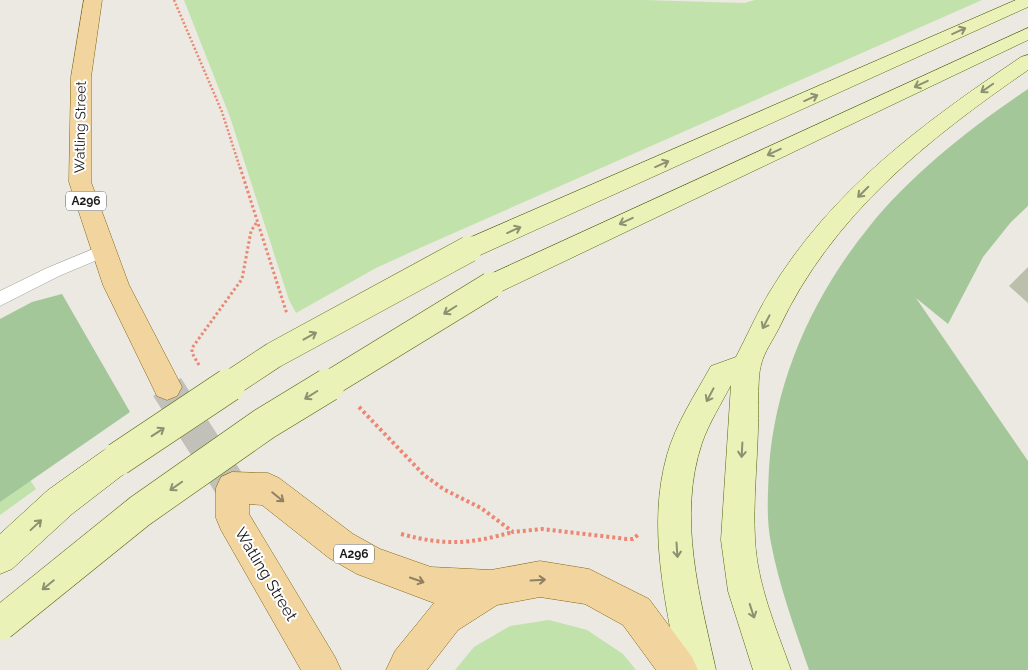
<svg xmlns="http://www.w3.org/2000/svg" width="1028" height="670" font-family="Raleway,sans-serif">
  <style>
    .construction { fill: #bdbfad }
    .grass { fill: #c1e2ab }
    .forest { fill: #a3c799 }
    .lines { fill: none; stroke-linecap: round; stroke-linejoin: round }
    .primary-tunnel { stroke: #c1c0b9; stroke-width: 33; stroke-dasharray: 33 17; stroke-linecap: butt }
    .service-casing { stroke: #9f9f9f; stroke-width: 1 }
    .secondary-casing { stroke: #55650e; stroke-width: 1 }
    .primary-casing { stroke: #83650e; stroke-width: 1 }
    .path-far2 { stroke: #eb8772; stroke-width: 2.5; stroke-dasharray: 2 2; stroke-linecap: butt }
    .path-far1 { stroke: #eb8772; stroke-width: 3; stroke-dasharray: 2.5 2.5; stroke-linecap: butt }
    .path { stroke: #eb8772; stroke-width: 4; stroke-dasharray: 3 3; stroke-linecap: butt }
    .service { fill: #fff; fill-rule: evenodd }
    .secondary { fill: #ebf2b8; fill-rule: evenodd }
    .primary { fill: #f2d49f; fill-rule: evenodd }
    .secondary-bridge-far1-casing { stroke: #55650e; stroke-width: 27; stroke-linecap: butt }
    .secondary-bridge-casing { stroke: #55650e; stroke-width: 34; stroke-linecap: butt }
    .secondary-bridge-far1 { stroke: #ebf2b8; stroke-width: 26 }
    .secondary-bridge { stroke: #ebf2b8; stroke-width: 33 }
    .oneway { stroke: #8d9171 }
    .oneway2 { stroke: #918164 }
    .labels { text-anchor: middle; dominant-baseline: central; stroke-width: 4; stroke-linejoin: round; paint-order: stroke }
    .shield { fill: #fff; stroke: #5f5f5f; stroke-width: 1 }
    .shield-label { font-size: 12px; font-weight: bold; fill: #1b1b1b }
    .street-label { font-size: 14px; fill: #1b1b1b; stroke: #fff }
    .near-street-label { font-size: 16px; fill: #1b1b1b; stroke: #fff }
  </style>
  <rect width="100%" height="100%" fill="#ebe9e1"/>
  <polygon class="construction" points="1028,267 1028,303 1009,286"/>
  <g class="grass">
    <polygon points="184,0 644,0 744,3 755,0 982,0 422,247 376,268 296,313 289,300 230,117"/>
    <polygon points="30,480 36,489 0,515 0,502"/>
    <polygon points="549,620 587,630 623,654 636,670 455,670 474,647 510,626"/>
  </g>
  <g class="forest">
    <path d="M 1028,89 L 1028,206 L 1011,222 L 983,257 L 948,324 L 916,298 L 1028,461 L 1028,670 L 809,670 C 795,629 779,586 771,543 C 766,519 768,492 769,468 C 775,380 813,296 869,227 C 910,175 973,126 1028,89 Z"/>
    <polygon points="62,294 130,412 0,502 0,319 32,302"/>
  </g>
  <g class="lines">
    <polyline class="primary-tunnel" points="167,387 232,488"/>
    <defs>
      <polygon id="service" points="103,245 109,247 111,251 109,255 59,276 0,306 0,291 47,268"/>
      <g id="secondary">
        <polygon points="1016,0 1028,0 1028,7 478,256 469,258 460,256 457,249 460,242"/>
        <polygon points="1028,28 1028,40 500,292 491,295 482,292 478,285 482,278"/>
        <path d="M 1028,55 L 1028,70 C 928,139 832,215 779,328 C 773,340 764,352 761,365 C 757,378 759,414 758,429 C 757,466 753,503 755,539 C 757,584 776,628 791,670 L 753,670 L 728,591 L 721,540 L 731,385 C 721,404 709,423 702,443 C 677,517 700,597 716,670 L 678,670 C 665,599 647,526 667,455 C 676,423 695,395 711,366 L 736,357 C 747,336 757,313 769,293 C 831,190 923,123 1021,57 Z"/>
        <polygon points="118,444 129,448 134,459 129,470 72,514 12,569 0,574 0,534 48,490 107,448"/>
      </g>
      <g id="primary">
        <polygon points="84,0 102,0 91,77 91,182 129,285 182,387 177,396 167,400 157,396 103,285 69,182 71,77"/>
        <polygon points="232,472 268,473 279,478 353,534 380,549 431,567 491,570 540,561 589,569 649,599 692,657 698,670 656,670 623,625 585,604 540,597 497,605 458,630 427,670 386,670 395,651 434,603 357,574 329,558 262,505 249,504 249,514 335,657 341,670 301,670 221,530 216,518 216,488 221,477"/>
      </g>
    </defs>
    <use href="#service" class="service-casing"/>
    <use href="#secondary" class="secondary-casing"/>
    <use href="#primary" class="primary-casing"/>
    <polyline class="path-far2" points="174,0 222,112 240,168"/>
    <g class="path-far1">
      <polyline points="240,167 287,314"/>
      <polyline points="199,365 192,353 192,348 242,279 251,231 257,222"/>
    </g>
    <g class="path">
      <polyline points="359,407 424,475 445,490 481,508 513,532 542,529 627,539 633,539 639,534"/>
      <path d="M 401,534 C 446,546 469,544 513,532"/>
    </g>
    <use href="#service" class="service"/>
    <use href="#secondary" class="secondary"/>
    <use href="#primary" class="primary"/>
    <defs>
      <g id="secondary-bridge-far1">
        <polyline points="227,386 274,355 469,249"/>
        <polyline points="326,386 491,285"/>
      </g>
      <g id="secondary-bridge">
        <polyline points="118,459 229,385"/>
        <polyline points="0,624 140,511 264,424 328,385"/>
      </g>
    </defs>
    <use href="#secondary-bridge-far1" class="secondary-bridge-far1-casing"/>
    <use href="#secondary-bridge" class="secondary-bridge-casing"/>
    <use href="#secondary-bridge-far1" class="secondary-bridge-far1"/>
    <use href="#secondary-bridge" class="secondary-bridge"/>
  </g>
  <defs><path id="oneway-shaft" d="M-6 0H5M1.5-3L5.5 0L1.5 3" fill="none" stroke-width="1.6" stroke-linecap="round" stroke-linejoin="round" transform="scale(1.25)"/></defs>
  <g class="oneway">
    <use href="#oneway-shaft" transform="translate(959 31) rotate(-24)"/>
    <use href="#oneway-shaft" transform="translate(921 84) rotate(155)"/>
    <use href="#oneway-shaft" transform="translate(987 88) rotate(145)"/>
    <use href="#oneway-shaft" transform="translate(811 98) rotate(-24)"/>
    <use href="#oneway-shaft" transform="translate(774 152) rotate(155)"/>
    <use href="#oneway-shaft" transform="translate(662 164) rotate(-24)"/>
    <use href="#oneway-shaft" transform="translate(863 192) rotate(135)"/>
    <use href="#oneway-shaft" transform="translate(626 221) rotate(155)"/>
    <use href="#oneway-shaft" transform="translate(514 230) rotate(-24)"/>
    <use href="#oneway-shaft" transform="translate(450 310) rotate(148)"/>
    <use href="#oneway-shaft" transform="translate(766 322) rotate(118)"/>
    <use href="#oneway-shaft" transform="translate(310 336) rotate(-29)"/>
    <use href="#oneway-shaft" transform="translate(311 395) rotate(148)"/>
    <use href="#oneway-shaft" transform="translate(710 395) rotate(118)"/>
    <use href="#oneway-shaft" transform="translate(158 432) rotate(-33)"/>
    <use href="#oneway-shaft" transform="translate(742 450) rotate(93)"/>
    <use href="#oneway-shaft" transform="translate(176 486) rotate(145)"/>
    <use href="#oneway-shaft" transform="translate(36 525) rotate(-43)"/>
    <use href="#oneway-shaft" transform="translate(677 550) rotate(86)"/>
    <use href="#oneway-shaft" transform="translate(48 585) rotate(141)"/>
    <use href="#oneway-shaft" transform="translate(752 611) rotate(72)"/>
  </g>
  <g class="oneway2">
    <use href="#oneway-shaft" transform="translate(278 497) rotate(39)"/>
    <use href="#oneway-shaft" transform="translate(417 580) rotate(19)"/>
    <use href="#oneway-shaft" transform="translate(538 580) rotate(-3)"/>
  </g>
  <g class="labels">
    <g class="shield">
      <rect x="66" y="191.5" width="40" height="19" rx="4"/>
      <rect x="334" y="544.5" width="40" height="19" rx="4"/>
    </g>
    <g class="shield-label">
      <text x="86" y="201">A296</text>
      <text x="354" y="554">A296</text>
    </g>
    <g class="street-label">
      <text transform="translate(80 127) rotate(-89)">Watling Street</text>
    </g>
    <g class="near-street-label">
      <text transform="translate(266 574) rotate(59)">Watling Street</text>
    </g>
  </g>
</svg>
